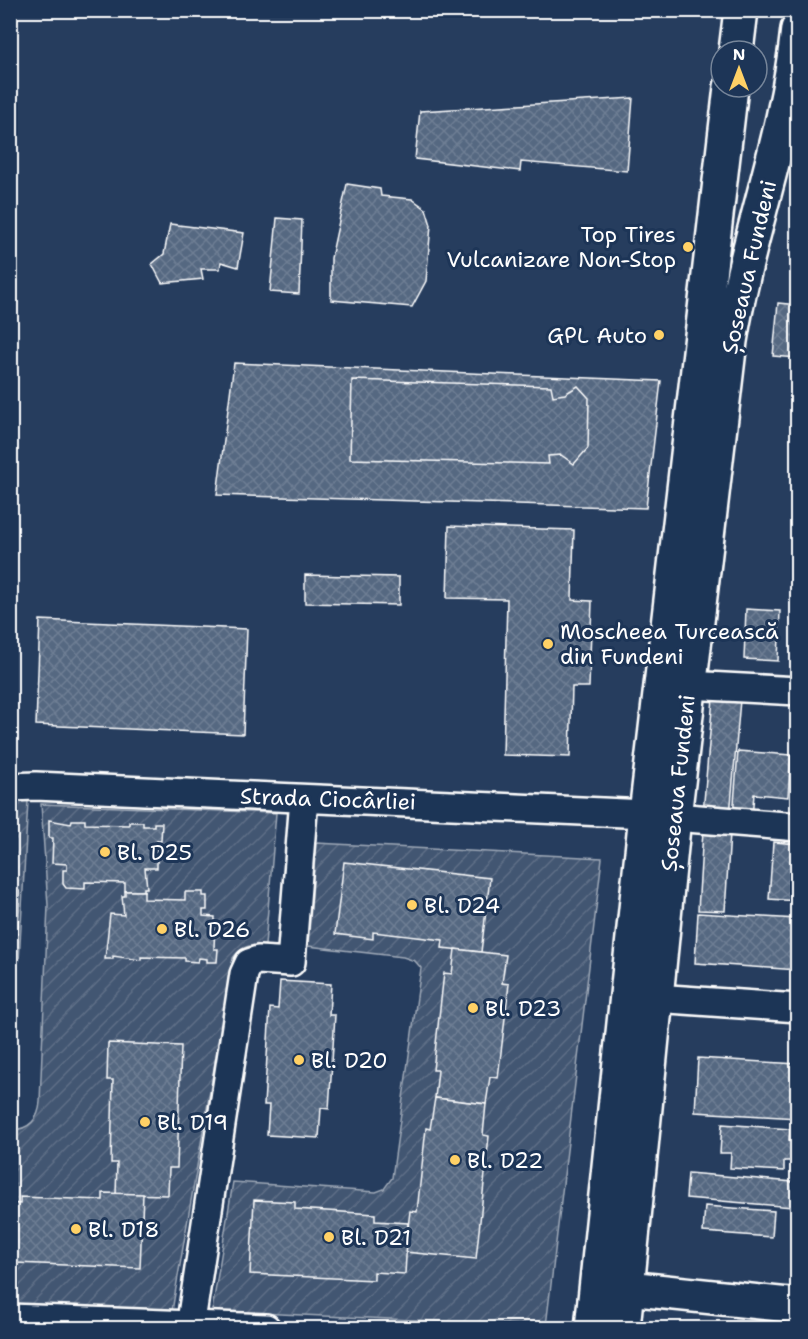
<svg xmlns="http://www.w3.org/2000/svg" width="808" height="1339" font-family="'Shantell Sans',sans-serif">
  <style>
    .garden { fill: url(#garden-furrows); stroke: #a0aab8; stroke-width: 1.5 }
    .building { fill: url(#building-cross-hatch); stroke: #fff; stroke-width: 1.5 }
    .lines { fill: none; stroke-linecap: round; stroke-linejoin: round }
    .minor-casing { stroke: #fff; stroke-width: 32 }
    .tertiary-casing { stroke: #fff; stroke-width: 38 }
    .secondary-casing { stroke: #fff; stroke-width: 38 }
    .minor { stroke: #1d3557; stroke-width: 27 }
    .tertiary { stroke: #1d3557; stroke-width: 33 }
    .secondary { stroke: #1d3557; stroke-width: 33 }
    .poi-dot { fill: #ffd166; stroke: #1d3557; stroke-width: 2 }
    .labels { text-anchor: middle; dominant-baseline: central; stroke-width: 6; stroke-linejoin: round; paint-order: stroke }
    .poi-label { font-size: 22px; fill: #fff; stroke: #1d3557; text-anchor: start }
    .street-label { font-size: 22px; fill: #fff; stroke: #1d3557 }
  </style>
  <defs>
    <pattern id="garden-furrows" width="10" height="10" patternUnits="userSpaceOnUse" patternTransform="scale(1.5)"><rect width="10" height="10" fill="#425672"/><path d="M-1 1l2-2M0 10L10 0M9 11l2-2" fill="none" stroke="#5e6f87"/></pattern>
    <pattern id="building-cross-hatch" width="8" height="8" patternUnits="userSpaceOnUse" patternTransform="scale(1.5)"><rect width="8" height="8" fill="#556781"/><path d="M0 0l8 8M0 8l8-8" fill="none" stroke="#6e7e94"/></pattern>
  </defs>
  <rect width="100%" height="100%" fill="#263d5e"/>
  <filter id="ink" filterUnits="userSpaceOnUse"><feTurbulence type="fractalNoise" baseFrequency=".0167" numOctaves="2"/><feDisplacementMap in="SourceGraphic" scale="12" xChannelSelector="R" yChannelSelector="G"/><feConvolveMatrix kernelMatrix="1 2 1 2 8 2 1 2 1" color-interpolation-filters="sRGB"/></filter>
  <g filter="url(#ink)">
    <g class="garden">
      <polygon points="10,801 28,801 19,961 11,961"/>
      <path d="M 41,804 L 276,813 L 265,945 C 250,945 242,945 233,958 L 172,1311 L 11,1304 L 11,1130 C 29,1130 39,1119 40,1102 L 48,905 Z"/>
      <polygon points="316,843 602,858 546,1326 212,1311 233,1182 376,1192 384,1189 392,1178 421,968 415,961 403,957 308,946"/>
    </g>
    <g class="building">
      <polygon points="633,98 627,171 521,162 520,171 415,159 420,111"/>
      <polygon points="347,184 380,189 381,196 412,199 426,209 431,225 426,281 412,307 331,300 331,258"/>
      <polygon points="277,218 302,220 299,294 270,292"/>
      <polygon points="170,224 244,233 238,267 221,262 220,269 201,269 203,279 162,283 152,264 164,254"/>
      <polygon points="778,303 798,305 798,358 773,356"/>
      <polygon points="234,363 661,381 646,508 217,495"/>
      <polygon points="352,380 551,386 553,396 565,394 578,386 589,398 588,448 574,464 561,455 548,456 549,464 350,459"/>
      <polygon points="449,526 574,530 572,600 592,601 589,687 572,687 570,757 503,755 507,599 447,598"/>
      <polygon points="305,575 399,577 399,605 305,603"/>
      <polygon points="746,609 780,611 778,661 744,659"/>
      <polygon points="40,620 247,629 243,734 36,725"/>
      <polygon points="713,698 740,700 730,816 703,813"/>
      <polygon points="738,751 791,755 788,797 754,794 752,818 733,816"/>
      <polygon points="49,820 71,824 72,820 85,820 85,824 129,825 129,822 143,822 143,826 154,826 154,823 162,823 161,841 157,841 157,868 145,868 147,888 144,888 144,891 125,891 125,883 85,882 85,889 66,888 63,884 63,870 67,870 67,864 52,863 53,838 49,838"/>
      <polygon points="703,831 730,833 725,911 698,910"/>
      <polygon points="773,842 798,844 798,901 769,899"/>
      <polygon points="344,862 490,878 481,952 442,948 443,940 373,932 373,939 335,934"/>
      <polygon points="10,891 19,891 18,934 10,934"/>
      <polygon points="125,891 144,891 144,899 185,900 185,892 203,892 203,896 207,896 207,910 203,910 203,916 215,917 214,949 218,949 217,962 207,962 207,959 199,958 198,962 185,961 185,958 141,957 141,960 113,956 113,959 105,959 110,914 124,915 122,896 125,896"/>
      <polygon points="698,913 798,919 798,970 695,963"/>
      <polygon points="455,949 506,955 502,983 509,984 498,1078 490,1077 486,1104 435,1098 438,1070 433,1070 444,973 452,974"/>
      <polygon points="280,981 331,984 329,1015 335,1015 329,1109 321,1108 319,1138 267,1135 269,1105 264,1105 270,1008 278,1009"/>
      <polygon points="108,1043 181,1046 177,1168 169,1168 168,1195 116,1194 117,1163 111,1163 113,1080 107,1080"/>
      <polygon points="698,1058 798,1064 798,1118 695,1112"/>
      <polygon points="435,1098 486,1104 483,1135 489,1136 476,1259 405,1252 410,1211 417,1212 426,1128 430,1129"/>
      <polygon points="722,1124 790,1129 789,1140 796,1140 795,1161 784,1161 784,1171 730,1168 731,1153 720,1153"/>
      <polygon points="688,1173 794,1182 792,1207 686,1198"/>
      <polygon points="103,1193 143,1194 140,1268 15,1263 15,1255 10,1255 10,1203 20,1204 20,1197 103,1200"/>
      <polygon points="254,1200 295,1202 295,1209 375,1214 375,1221 408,1223 405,1274 374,1272 374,1280 250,1274"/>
      <polygon points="705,1206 774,1211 772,1237 703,1232"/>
    </g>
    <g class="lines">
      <defs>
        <g id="minor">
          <polyline points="670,684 798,691"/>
          <polyline points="10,787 36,786 646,814"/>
          <polyline points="674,817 798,827"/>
          <polyline points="655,998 798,1008"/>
          <polyline points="10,1318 266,1328"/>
          <polyline points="190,1328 244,974 249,963 258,960 291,962 304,799"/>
        </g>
        <polyline id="tertiary" points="599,1285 798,1306"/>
        <g id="secondary">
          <polyline points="736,51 741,10"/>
          <polyline points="592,1328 646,814 731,87"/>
          <path d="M 623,1328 L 674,817 L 730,341 C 747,236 787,136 798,29"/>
        </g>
      </defs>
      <use href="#minor" class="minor-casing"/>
      <use href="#tertiary" class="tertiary-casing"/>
      <use href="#secondary" class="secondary-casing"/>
      <use href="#minor" class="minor"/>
      <use href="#tertiary" class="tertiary"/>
      <use href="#secondary" class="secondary"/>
    </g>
  </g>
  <g class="poi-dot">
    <circle cx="688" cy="247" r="6"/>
    <circle cx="659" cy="335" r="6"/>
    <circle cx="548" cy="644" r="6"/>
    <circle cx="105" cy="852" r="6"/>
    <circle cx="412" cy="905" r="6"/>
    <circle cx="162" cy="929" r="6"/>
    <circle cx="473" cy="1008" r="6"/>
    <circle cx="299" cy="1060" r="6"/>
    <circle cx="145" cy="1122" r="6"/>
    <circle cx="455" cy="1160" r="6"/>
    <circle cx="76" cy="1229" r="6"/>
    <circle cx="329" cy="1237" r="6"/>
  </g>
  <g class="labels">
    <g class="poi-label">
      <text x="676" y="234" text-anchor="end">Top Tires<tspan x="676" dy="25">Vulcanizare Non-Stop</tspan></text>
      <text x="647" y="335" text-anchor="end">GPL Auto</text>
      <text x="560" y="631">Moscheea Turcească<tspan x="560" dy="25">din Fundeni</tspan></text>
      <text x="117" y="852">Bl. D25</text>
      <text x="424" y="905">Bl. D24</text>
      <text x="174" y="929">Bl. D26</text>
      <text x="485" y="1008">Bl. D23</text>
      <text x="311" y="1060">Bl. D20</text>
      <text x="157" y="1122">Bl. D19</text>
      <text x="467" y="1160">Bl. D22</text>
      <text x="88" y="1229">Bl. D18</text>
      <text x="341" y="1237">Bl. D21</text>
    </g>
    <g class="street-label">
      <text transform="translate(749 267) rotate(-77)">Șoseaua Fundeni</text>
      <text transform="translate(678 783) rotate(-84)">Șoseaua Fundeni</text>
      <text transform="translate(328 799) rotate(2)">Strada Ciocârliei</text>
    </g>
  </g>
  <rect width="808" height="1339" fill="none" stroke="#1d3557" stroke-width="36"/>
  <rect x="18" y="18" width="772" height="1303" fill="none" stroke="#fff" stroke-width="2" filter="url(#ink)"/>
  <g transform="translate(739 69)"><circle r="28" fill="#1d3557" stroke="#77869a" stroke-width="1.5"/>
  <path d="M0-4.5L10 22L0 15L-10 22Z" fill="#ffd166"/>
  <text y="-9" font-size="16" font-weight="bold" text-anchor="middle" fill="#ffffff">N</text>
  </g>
</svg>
